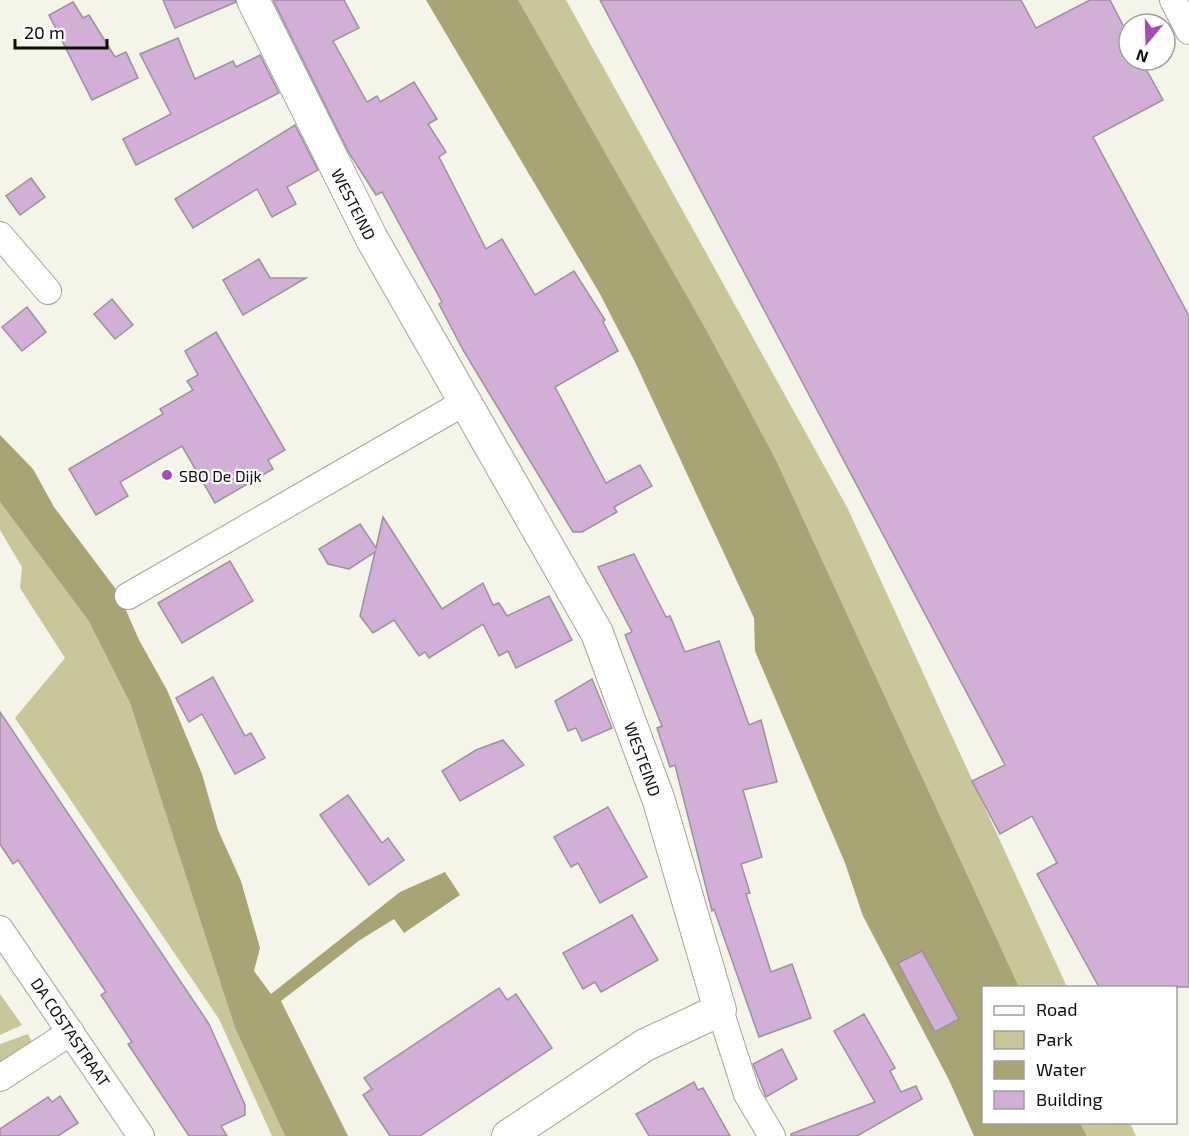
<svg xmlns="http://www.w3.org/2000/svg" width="1189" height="1136" font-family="'Exo 2',sans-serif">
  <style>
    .green { fill: #c9c699 }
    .water { fill: #a8a474 }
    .building { fill: #d1afd7; stroke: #9a939b; stroke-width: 1.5 }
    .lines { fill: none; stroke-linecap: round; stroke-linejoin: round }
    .minor-casing { stroke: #a5a59b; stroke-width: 28 }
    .tertiary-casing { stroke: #a5a59b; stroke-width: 34 }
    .minor { stroke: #fff; stroke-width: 26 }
    .tertiary { stroke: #fff; stroke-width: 32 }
    .poi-dot { fill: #a64cb7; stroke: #fff; stroke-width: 2 }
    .labels { text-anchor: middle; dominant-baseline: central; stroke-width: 4.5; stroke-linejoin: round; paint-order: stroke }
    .street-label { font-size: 16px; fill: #0e0d0a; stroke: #fff }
    .poi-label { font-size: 16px; fill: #0e0d0a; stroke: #fff; text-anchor: start }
  </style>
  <rect width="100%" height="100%" fill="#f4f4e9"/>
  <g class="green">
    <polygon points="516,0 566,0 848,509 1067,987 1019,987 776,460"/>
    <polygon points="0,502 88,620 130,703 235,1028 285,1136 272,1136 219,1019 15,718 65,658 20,588 22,567 0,530"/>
    <polygon points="0,994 22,1025 0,1035"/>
    <polygon points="28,1034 32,1042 0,1064 0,1044"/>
    <polygon points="1080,1123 1130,1123 1136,1136 1087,1136"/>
  </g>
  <g class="water">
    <polygon points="426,0 518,0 705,328 776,460 1019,987 984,988 984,1122 1080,1123 1087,1136 974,1136 949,1080 863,916 845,863 755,651 754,618 635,362 600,294"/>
    <polygon points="0,435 33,469 54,507 118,592 139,640 167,690 202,774 218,830 241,881 260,948 254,971 271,994 400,892 445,872 460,895 404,933 394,919 360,940 281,1001 348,1136 285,1136 235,1028 130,703 88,620 0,502"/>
  </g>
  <g class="building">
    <polygon points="163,0 235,0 236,2 175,28"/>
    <polygon points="273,0 344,0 359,28 333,41 367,102 377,96 380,102 414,82 437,119 428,124 446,152 439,157 486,249 502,239 535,295 574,271 605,320 603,322 618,351 555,387 606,483 640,465 652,486 614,507 617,512 582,532 573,532 463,350 439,304 442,302 382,192 376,195 349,153"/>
    <polygon points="600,0 1021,0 1036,28 1090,0 1110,0 1129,37 1129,60 1141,60 1163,100 1093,137 1189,316 1189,987 1099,987 1037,874 1057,863 1032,816 1000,834 972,781 1005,765"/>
    <polygon points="73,2 83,18 89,15 115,57 126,52 138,78 92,100 49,15"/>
    <polygon points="178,38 195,79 233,61 236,67 260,55 279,93 136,165 123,139 171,114 140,54"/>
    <polygon points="295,125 318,170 287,187 296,204 272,217 257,189 193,228 175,199"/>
    <polygon points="31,178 45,197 20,215 6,196"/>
    <polygon points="259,259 270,278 306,278 243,315 223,280"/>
    <polygon points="112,299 133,325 115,339 94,314"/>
    <polygon points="27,307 46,332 22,351 2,327"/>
    <polygon points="216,332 285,450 268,460 273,469 215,503 182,446 120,482 128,496 96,515 69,469 163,414 160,409 193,390 187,381 198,375 185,351"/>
    <polygon points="383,517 442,609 483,583 493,605 499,603 507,616 549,596 572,640 516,668 508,651 499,656 483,624 429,658 425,652 419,656 394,620 373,633 360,616 375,552 349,569 328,564 319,549 360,524 376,548"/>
    <polygon points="634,554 666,617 670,616 685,652 719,641 749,725 761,720 777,782 743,790 762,857 741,864 750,893 746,894 771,972 792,964 811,1018 759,1037 714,909 712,911 675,765 670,767 657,728 662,726 625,635 632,632 598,567"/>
    <polygon points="230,561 253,601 182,643 158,603"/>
    <polygon points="213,677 245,736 251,733 265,758 235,774 202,714 189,722 176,698"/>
    <polygon points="592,679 612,728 582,741 576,728 568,731 555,701"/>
    <polygon points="0,712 209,1024 245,1105 245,1115 221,1126 227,1136 189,1136 128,1044 132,1042 101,995 106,992 18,860 13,864 0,844"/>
    <polygon points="503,740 524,765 460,801 442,771 476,750"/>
    <polygon points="348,795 382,843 388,838 404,860 369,885 320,815"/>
    <polygon points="608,807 647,877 600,903 578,863 571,867 554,837"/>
    <polygon points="632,915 658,960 601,992 595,982 583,989 563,953"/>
    <polygon points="922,951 959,1019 935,1032 898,963"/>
    <polygon points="499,988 507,1000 516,994 552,1048 420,1136 390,1136 363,1095 372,1089 364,1078"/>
    <polygon points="864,1014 895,1068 890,1071 901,1092 916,1086 922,1099 857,1136 791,1136 791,1134 875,1102 834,1031"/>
    <polygon points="782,1049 797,1079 766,1097 753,1064"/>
    <polygon points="694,1082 698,1090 703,1088 730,1136 649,1136 636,1114"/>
    <polygon points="60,1096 78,1123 58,1136 0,1136 0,1129 48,1097 52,1102"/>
  </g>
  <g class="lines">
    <defs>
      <g id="minor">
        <polyline points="1173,0 1189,31"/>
        <polyline points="0,235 48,291"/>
        <polyline points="128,596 465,402"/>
        <polyline points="0,929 141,1136"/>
        <polyline points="720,1010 747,1094 772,1136"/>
        <polyline points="0,1078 71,1032"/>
      </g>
      <polyline id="tertiary" points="253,0 372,239 597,633 659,801 720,1010 645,1045 508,1136"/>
    </defs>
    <use href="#minor" class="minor-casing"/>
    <use href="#tertiary" class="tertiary-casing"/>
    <use href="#minor" class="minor"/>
    <use href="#tertiary" class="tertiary"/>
  </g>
  <circle class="poi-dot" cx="167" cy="475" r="6"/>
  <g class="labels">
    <g class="street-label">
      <text transform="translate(354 204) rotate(63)">WESTEIND</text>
      <text transform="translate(643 759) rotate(70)">WESTEIND</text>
      <text transform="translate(71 1032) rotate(56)">DA COSTASTRAAT</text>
    </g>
    <g class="poi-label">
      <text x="179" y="475">SBO De Dijk</text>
    </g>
  </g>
  <rect x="982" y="986" width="195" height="138" fill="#ffffff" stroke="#9f9e9d" stroke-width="1.5"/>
  <rect x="994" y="1006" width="30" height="9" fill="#ffffff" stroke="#9f9e9d" stroke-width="1.5"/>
  <text x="1036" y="1016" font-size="18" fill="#0e0d0a">Road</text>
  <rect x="994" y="1031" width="30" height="18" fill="#c9c699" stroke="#9f9e9d" stroke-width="1.5"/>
  <text x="1036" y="1046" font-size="18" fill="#0e0d0a">Park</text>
  <rect x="994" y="1061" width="30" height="18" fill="#a8a474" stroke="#9f9e9d" stroke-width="1.5"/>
  <text x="1036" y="1076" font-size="18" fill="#0e0d0a">Water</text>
  <rect x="994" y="1091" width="30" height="18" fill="#d1afd7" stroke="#9f9e9d" stroke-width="1.5"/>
  <text x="1036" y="1106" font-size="18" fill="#0e0d0a">Building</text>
  <g transform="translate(1147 42) rotate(199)"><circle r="28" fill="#ffffff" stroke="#9f9e9d" stroke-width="1.5"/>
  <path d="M0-4.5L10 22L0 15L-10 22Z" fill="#a64cb7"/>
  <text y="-9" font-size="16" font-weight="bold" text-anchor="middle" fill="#0e0d0a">N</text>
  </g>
  <path d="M15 39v9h92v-9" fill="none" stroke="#0e0d0a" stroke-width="3"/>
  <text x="24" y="39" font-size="18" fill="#0e0d0a" stroke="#ffffff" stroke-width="4.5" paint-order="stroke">20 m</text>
</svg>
